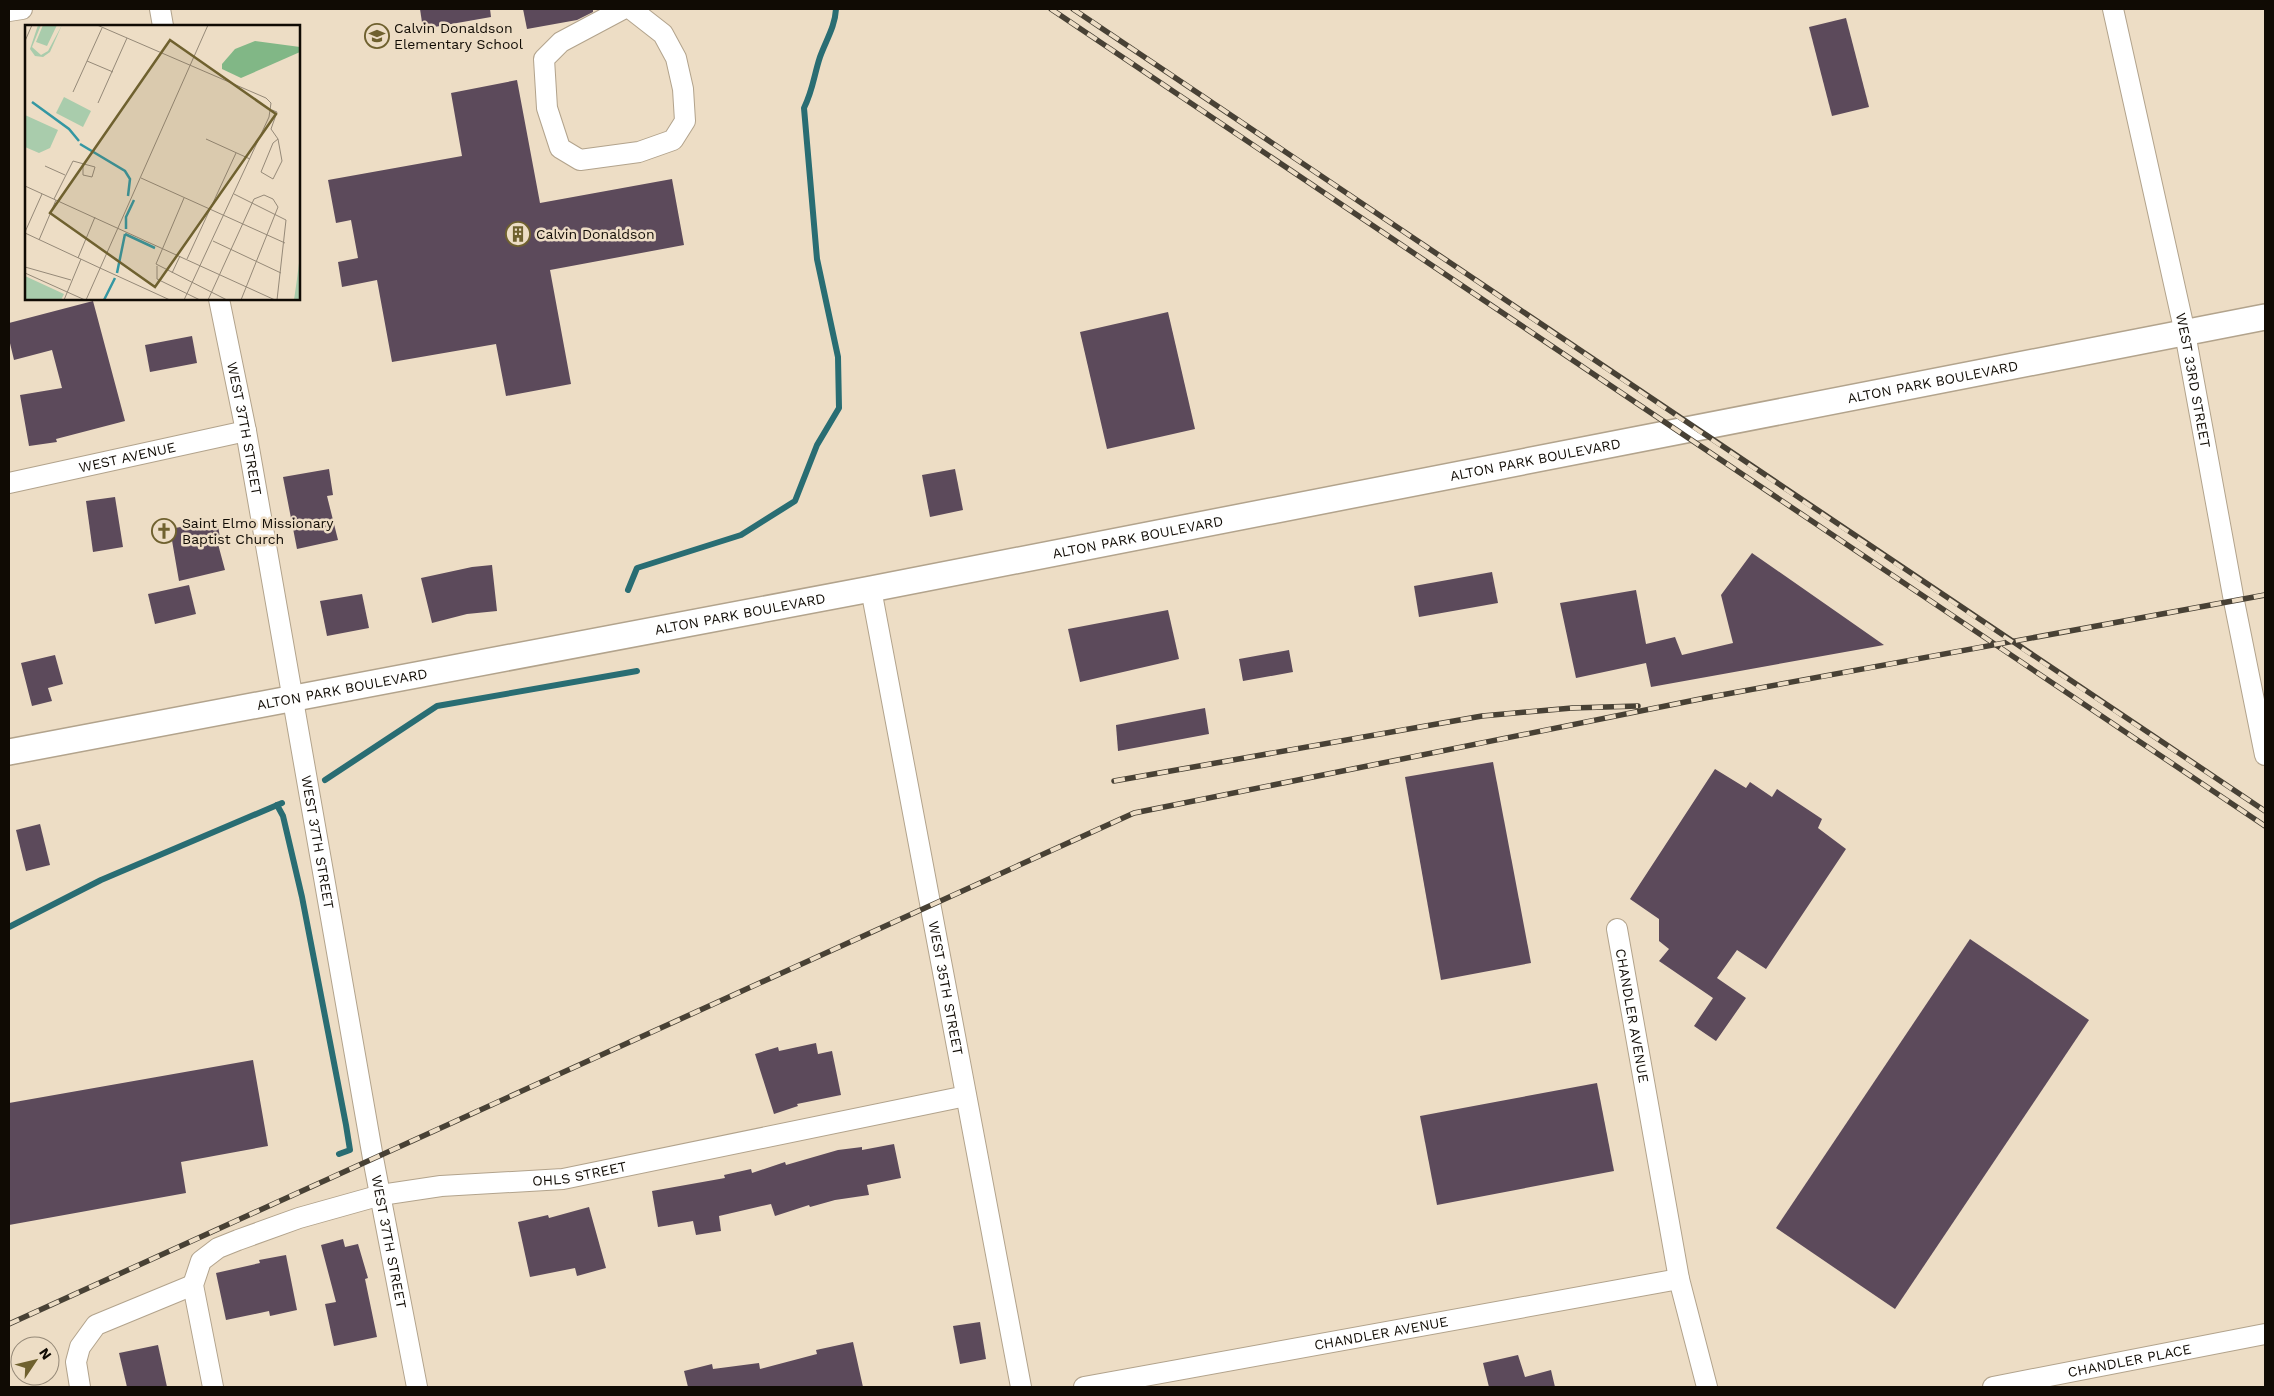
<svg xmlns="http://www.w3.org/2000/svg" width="2274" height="1396" font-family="'Work Sans',sans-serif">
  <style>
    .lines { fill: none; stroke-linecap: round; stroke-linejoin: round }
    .stream { stroke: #296d73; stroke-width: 6 }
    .building { fill: #5c4a5b }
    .minor-casing { stroke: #b2a38c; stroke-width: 22 }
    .major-casing { stroke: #b2a38c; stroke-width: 28 }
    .minor { stroke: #fff; stroke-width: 20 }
    .major { stroke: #fff; stroke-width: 25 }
    .rail-casing { stroke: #484135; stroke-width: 5.5 }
    .rail { stroke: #edddc5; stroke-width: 4; stroke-dasharray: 11; stroke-linecap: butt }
    .labels { text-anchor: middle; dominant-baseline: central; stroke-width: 5; stroke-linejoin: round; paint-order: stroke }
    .poi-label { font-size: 14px; fill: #100b04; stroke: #edddc5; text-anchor: start }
    .street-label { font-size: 14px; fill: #100b04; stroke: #edddc5 }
    .inset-river { fill: none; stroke: #3497a2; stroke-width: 2.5 }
    .inset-road { fill: none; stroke: #958978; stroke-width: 1 }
    .view { fill: #6f612f; fill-opacity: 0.15; stroke: #6f612f; stroke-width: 2.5 }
    .inset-edge { fill: none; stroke: #100b04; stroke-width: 2.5 }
  </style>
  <rect width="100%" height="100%" fill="#edddc5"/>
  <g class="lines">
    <g class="stream">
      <path d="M 628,590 L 637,568 L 741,535 L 795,501 L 817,445 L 839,408 L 838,357 L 817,259 L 804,108 C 813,90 814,75 820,57 C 826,40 835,27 836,9"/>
      <polyline points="325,780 437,706 637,671"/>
      <polyline points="277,805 283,816 302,897 346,1125 350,1150 339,1154"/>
      <polyline points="9,927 101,880 282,803"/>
    </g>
  </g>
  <g class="building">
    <polygon points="420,9 490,9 491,17 423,29"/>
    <polygon points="523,9 593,9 593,12 577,20 527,29"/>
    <polygon points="1846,18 1869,107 1832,116 1809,27"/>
    <polygon points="517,80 540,203 672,179 684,245 550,270 571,384 506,396 496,344 392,362 377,280 342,287 338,262 358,258 351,220 336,223 328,180 462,156 451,93"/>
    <polygon points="93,301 125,421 56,439 57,442 29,446 20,395 62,388 52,350 14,360 9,339 9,323"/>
    <polygon points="1168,312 1195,429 1107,449 1080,332"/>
    <polygon points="192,336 197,363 150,372 145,345"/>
    <polygon points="329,469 333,495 327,496 338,540 297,549 283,477"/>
    <polygon points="955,469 963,510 930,517 922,475"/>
    <polygon points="115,497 123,547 93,552 86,501"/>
    <polygon points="217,520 221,543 218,544 225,570 179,581 170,529"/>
    <polygon points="1752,553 1884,645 1651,687 1646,663 1576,678 1560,603 1636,590 1646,644 1675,637 1682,655 1733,643 1721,595"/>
    <polygon points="492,565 497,611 467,614 432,623 421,578 472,567"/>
    <polygon points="1492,572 1498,603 1419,617 1414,586"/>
    <polygon points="189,585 196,614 155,624 148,594"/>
    <polygon points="362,594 369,628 327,636 320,601"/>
    <polygon points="1168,610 1179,659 1080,682 1068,629"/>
    <polygon points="1289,650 1293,672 1243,681 1239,659"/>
    <polygon points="55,655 63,684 48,688 52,701 32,706 21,663"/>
    <polygon points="1205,708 1209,734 1118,751 1116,725"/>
    <polygon points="1493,762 1531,963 1441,980 1405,777"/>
    <polygon points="1715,769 1746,788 1750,782 1772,797 1777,789 1822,819 1818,828 1846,849 1766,969 1737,950 1717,978 1746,998 1716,1041 1694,1026 1713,998 1659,961 1669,949 1659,941 1659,919 1630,899"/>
    <polygon points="40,824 50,865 26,871 16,830"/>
    <polygon points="1970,939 2089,1020 1895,1309 1776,1228"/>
    <polygon points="816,1043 818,1054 832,1051 841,1095 797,1104 798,1106 774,1114 755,1054 778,1047 779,1051"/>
    <polygon points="253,1060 268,1146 181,1162 186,1193 9,1225 9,1103"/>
    <polygon points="1597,1083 1614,1171 1437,1205 1420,1116"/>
    <polygon points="894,1144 901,1178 867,1185 869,1195 835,1200 810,1207 809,1205 775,1216 771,1204 719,1216 721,1231 696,1235 693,1221 658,1227 652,1191 725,1178 724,1175 751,1169 752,1173 785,1162 786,1165 838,1150 862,1147 862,1150"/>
    <polygon points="589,1207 606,1268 577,1276 575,1268 530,1277 518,1222 548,1215 549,1218"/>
    <polygon points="343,1239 345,1247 358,1244 368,1278 365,1279 377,1337 334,1346 325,1304 336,1302 321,1245"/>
    <polygon points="286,1255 297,1310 270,1316 269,1311 226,1320 216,1273 260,1263 259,1260"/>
    <polygon points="980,1322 986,1359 960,1364 953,1326"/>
    <polygon points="853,1342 863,1387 688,1387 684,1371 712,1364 713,1369 759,1363 760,1369 817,1354 816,1350"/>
    <polygon points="158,1345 167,1387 127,1387 119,1353"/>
    <polygon points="1518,1355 1525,1377 1551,1370 1555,1387 1489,1387 1483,1363"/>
  </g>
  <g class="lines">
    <defs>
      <g id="minor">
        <polyline points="160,9 163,26"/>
        <polyline points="623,9 561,42 544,59 547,108 560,148 580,160 639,152 673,140 685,121 683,89 676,58 663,34 631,9"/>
        <path id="s1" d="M 2113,9 L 2185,333 L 2234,601 L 2265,755"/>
        <polyline points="9,11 22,9"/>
        <path id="s2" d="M 219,299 L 246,431 L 373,1158 L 417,1387"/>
        <path id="s3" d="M 9,483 L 246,431"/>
        <path id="s4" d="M 871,589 L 1021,1387"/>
        <path id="s5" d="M 1617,929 L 1679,1279 L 1707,1387"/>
        <polyline points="80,1387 76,1362 80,1347 96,1325 193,1285"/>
        <path id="s6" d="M 213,1387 L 193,1285 L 201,1261 L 218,1248 L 238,1240 L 299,1218 L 381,1195 L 441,1186 L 563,1179 L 966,1096"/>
        <path id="s7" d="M 1084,1387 L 1679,1279"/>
        <path id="s8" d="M 1993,1387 L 2265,1334"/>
      </g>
      <g id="major">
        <path id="s9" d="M 9,752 L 871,589 L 2265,317"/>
      </g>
    </defs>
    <use href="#minor" class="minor-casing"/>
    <use href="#major" class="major-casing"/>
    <use href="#minor" class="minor"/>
    <use href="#major" class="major"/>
    <defs>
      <g id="rail">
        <polyline points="1051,9 2265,826"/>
        <path d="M 1073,9 C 1471,276 1867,546 2265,811"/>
        <polyline points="1114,781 1482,716 1572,708 1638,706"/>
        <polyline points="9,1324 1134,813 1705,698 2265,595"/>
      </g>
    </defs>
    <use href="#rail" class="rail-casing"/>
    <use href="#rail" class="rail"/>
  </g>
  <defs>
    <symbol id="school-ring" viewBox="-11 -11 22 22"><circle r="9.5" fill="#edddc5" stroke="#6f612f" stroke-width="1.5"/><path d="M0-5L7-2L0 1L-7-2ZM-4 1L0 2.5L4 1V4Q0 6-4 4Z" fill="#6f612f"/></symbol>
    <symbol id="building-ring" viewBox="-11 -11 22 22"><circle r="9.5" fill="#edddc5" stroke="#6f612f" stroke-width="1.5"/><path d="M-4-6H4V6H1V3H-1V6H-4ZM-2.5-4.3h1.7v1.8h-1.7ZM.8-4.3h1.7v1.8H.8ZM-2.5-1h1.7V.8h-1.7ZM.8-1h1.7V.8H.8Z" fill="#6f612f"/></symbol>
    <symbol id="church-ring" viewBox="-11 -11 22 22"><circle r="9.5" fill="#edddc5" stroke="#6f612f" stroke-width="1.5"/><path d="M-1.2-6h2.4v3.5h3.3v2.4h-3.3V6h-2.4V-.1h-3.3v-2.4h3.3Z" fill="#6f612f"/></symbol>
  </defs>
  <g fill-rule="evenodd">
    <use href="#school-ring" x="363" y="22" width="28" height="28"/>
    <use href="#building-ring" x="504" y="220" width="28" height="28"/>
    <use href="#church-ring" x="150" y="517" width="28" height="28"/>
  </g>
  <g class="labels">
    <g class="poi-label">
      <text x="394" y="28">Calvin Donaldson<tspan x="394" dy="16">Elementary School</tspan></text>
      <text x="536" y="234">Calvin Donaldson</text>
      <text x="182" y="523">Saint Elmo Missionary<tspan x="182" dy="16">Baptist Church</tspan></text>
    </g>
    <g class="street-label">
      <text stroke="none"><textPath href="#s1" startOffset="380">WEST 33RD STREET</textPath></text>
      <text stroke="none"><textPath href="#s9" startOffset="1959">ALTON PARK BOULEVARD</textPath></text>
      <text stroke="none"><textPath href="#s2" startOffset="132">WEST 37TH STREET</textPath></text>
      <text stroke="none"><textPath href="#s3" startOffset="121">WEST AVENUE</textPath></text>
      <text stroke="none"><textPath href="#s9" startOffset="1554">ALTON PARK BOULEVARD</textPath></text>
      <text stroke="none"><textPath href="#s9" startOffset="1149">ALTON PARK BOULEVARD</textPath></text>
      <text stroke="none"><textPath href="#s9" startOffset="744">ALTON PARK BOULEVARD</textPath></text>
      <text stroke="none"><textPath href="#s9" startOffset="339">ALTON PARK BOULEVARD</textPath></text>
      <text stroke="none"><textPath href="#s2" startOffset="552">WEST 37TH STREET</textPath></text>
      <text stroke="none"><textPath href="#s4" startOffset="406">WEST 35TH STREET</textPath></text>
      <text stroke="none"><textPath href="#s5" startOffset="88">CHANDLER AVENUE</textPath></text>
      <text stroke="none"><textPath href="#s6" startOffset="522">OHLS STREET</textPath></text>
      <text stroke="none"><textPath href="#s2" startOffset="958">WEST 37TH STREET</textPath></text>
      <text stroke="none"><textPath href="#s7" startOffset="302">CHANDLER AVENUE</textPath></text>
      <text stroke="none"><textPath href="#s8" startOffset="139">CHANDLER PLACE</textPath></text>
    </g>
  </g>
  <g transform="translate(25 25)">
    <rect width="275" height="275" fill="#edddc5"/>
    <path d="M 13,0 L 16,0 L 7,22 L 16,30 L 23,26 L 37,0 L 25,27 L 18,32 L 10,31 L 5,24 ZM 18,0 L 32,0 L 22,21 L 11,17 ZM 39,72 L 66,86 L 58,102 L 31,88 ZM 0,90 L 33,105 L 25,123 L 14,128 L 0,122 ZM 275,230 L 275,275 L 269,275 L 272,254 ZM 0,251 L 39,269 L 36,275 L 0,275 Z" fill="#a9ccac"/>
    <path d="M 230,16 L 275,22 L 275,27 L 216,53 L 197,44 L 197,39 L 210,24 Z" fill="#81b786"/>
    <path class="inset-river" d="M 7,77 L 44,104 L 54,116M 55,119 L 100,146 L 105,154 L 103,171M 101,204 L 101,192 L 109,175M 100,209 L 130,223M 92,248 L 100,209M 79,275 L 90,253"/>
    <path class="inset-road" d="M 72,0 L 241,73 L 246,78 L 244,92 L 159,275M 0,16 L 7,0M 62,36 L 88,47M 48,67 L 77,3M 73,78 L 102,13M 247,85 L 252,87 L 246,104 L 253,114 L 257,136 L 248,154 L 236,147 L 248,118 L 253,114M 181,114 L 225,134M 20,141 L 40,150M 116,153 L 260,218M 0,161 L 250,275M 209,169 L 261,195 L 252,275M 159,173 L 131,239 L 202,275M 29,174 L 48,136 L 70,142 L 67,152 L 58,150 L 58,140M 0,207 L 17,169M 0,208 L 75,243M 14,215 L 31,175M 188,216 L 256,248M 53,233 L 70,192M 162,234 L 211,128M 132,241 L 132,254 L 175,275M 0,242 L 46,255M 75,243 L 145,275M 0,248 L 60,275M 147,248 L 155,231M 39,275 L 56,234M 61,275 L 183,0M 183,275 L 229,174 L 239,170 L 248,174 L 253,182 L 216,275"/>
    <path class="view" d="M 145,15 L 251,89 L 130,262 L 25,188 Z"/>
    <rect width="275" height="275" class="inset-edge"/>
  </g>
  <rect width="2274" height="1396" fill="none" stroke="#100b04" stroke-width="20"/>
  <g transform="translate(35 1361) rotate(55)"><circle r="24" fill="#edddc5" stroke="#958978"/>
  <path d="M0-4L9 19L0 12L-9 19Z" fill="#6f612f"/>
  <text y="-8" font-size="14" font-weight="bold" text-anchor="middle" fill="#100b04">N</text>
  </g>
</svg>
